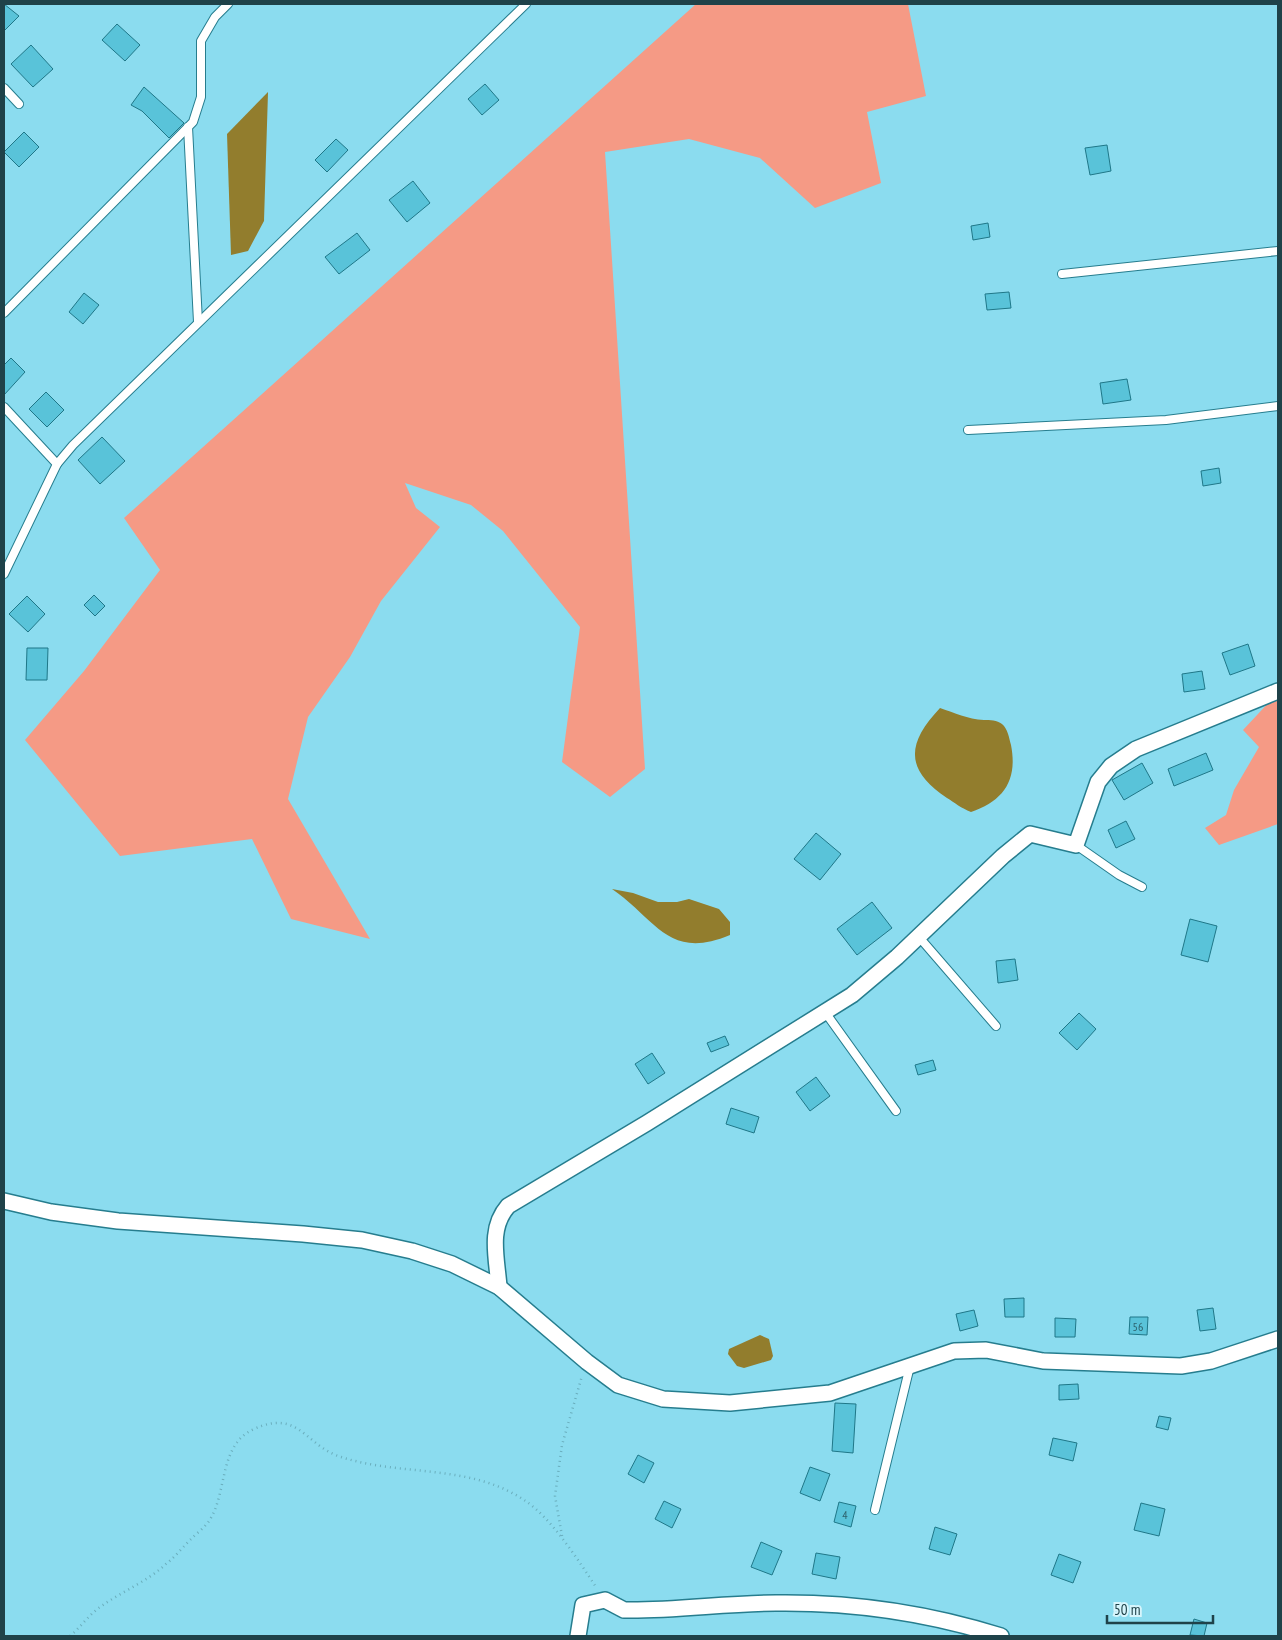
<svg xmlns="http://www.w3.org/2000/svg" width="1282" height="1640" font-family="'PT Sans Narrow',sans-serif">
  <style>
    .green { fill: #f59a85 }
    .water { fill: #927d2d }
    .building { fill: #59c3d9; stroke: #1f7788 }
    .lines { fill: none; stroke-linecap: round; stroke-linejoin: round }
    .lane-casing { stroke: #267d8e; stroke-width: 10 }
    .street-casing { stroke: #267d8e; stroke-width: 18 }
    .path { stroke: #6aaebd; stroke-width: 2.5; stroke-dasharray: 1 4; stroke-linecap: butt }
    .lane { stroke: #fff; stroke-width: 8 }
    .street { stroke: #fff; stroke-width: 15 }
    .labels { text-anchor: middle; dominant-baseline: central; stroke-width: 5; stroke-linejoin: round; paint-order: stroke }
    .number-label { font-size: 12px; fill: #2e626d }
  </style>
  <rect width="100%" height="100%" fill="#8bdcef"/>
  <g class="green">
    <polygon points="696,4 908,4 926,96 867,112 881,183 815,208 760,158 689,139 605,152 645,769 610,797 562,762 580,627 503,531 471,505 405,483 416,508 440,527 381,601 350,657 308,717 288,799 370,939 291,919 252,839 120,856 25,740 84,671 160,570 124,518"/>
    <polygon points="1278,697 1278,824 1219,845 1205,828 1226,815 1234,790 1259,747 1243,730 1272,699"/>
  </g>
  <g class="water">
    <polygon points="268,92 264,221 248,251 231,255 227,134"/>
    <path d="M 940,708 C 955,713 967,719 984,720 C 990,720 997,720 1002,724 C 1008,729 1009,738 1011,745 C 1018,781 1003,801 971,812 C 961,808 955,803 947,798 C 905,770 906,744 940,708 Z"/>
    <path d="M 612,889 L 633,893 L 658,902 L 677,902 L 689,899 L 719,909 L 730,922 L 730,935 C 668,961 656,919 612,889 Z"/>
    <polygon points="760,1335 769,1339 773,1356 771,1360 744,1368 737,1366 728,1354 729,1349"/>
  </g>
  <g class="building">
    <polygon points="4,4 19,16 4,31"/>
    <polygon points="117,24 140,45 125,61 102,40"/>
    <polygon points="31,45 53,69 33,87 11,64"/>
    <polygon points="485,84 499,100 482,115 468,99"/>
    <polygon points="144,87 184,123 169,138 142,111 131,105"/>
    <polygon points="24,132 39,147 19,167 4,152"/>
    <polygon points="336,139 348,150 327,172 315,160"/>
    <polygon points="1107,145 1111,171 1090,175 1085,148"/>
    <polygon points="413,181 430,203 407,222 389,200"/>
    <polygon points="988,223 990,237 973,240 971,226"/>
    <polygon points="357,233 370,250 339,274 325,257"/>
    <polygon points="1009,292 1011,308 987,310 985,294"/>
    <polygon points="84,293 99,305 83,324 69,312"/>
    <polygon points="11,358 25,372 4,395 4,365"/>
    <polygon points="1127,379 1131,400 1103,404 1100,383"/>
    <polygon points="46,392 64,410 47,427 29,409"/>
    <polygon points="102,437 125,461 100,484 78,460"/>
    <polygon points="1219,468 1221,483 1203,486 1201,471"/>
    <polygon points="94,595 105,606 95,616 84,605"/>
    <polygon points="27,596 45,614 28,632 9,614"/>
    <polygon points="1248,644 1255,666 1230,675 1222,653"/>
    <polygon points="27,648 48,648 47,680 26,680"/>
    <polygon points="1202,671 1205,689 1184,692 1182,674"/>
    <polygon points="1206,753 1213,770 1174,786 1168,769"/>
    <polygon points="1142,763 1153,783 1124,800 1112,780"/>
    <polygon points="1126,821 1135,839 1116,848 1108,830"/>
    <polygon points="816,833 841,854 820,880 794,859"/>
    <polygon points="872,902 892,928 857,955 837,929"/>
    <polygon points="1190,919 1217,926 1208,962 1181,955"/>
    <polygon points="1015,959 1018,980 998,983 996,961"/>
    <polygon points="1079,1013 1096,1029 1077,1050 1059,1033"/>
    <polygon points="725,1036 729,1045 711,1052 707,1043"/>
    <polygon points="652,1053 665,1073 648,1084 635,1064"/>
    <polygon points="933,1060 936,1070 918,1075 915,1065"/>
    <polygon points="816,1077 830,1096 810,1111 796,1092"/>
    <polygon points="731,1108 759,1117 754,1133 726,1124"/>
    <polygon points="1024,1298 1024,1317 1005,1317 1004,1299"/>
    <polygon points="1213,1308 1216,1329 1200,1331 1197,1310"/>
    <polygon points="974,1310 978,1326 960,1331 956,1314"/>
    <polygon points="1130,1317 1148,1317 1147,1335 1129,1334"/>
    <polygon points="1055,1318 1076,1319 1075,1337 1055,1337"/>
    <polygon points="1078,1384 1079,1399 1059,1400 1059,1385"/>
    <polygon points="835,1403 856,1404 853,1453 832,1451"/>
    <polygon points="1159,1416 1171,1418 1168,1430 1156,1427"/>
    <polygon points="1053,1438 1077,1443 1073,1461 1049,1455"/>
    <polygon points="638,1455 654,1463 644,1483 628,1474"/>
    <polygon points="810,1467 830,1474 820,1501 800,1493"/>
    <polygon points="664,1501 681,1509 672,1528 655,1519"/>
    <polygon points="839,1502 856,1506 851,1527 834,1522"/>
    <polygon points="1141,1503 1165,1509 1159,1536 1134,1530"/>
    <polygon points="935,1527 957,1534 950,1555 929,1549"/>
    <polygon points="761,1542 782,1551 772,1575 751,1567"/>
    <polygon points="816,1553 840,1557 836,1579 812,1574"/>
    <polygon points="1059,1554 1081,1562 1073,1583 1051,1575"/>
    <polygon points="1194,1619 1207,1623 1204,1636 1190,1635"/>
  </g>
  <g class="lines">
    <defs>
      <g id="lane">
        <polyline points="4,88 19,104"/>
        <polyline points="188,127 198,322"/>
        <polyline points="1062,274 1278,251"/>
        <polyline points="4,313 193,122 201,97 201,41 215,17 228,4"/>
        <polyline points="4,407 57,464"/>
        <polyline points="968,430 1166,420 1278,406"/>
        <polyline points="4,574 57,464 73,445 526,4"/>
        <polyline points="1076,845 1119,875 1142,887"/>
        <polyline points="919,937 996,1026"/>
        <polyline points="825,1012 896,1111"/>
        <polyline points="875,1510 910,1366"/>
      </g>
      <g id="street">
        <polyline points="4,1201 51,1212 118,1221 303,1234 362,1240 412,1251 452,1264 499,1287 587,1362 618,1385 663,1399 730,1403 830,1393 954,1351 986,1350 1043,1361 1181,1366 1211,1361 1278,1339"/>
        <path d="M 499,1287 C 497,1258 488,1229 508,1206 L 647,1123 L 852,995 L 897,957 L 1003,856 L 1030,834 L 1076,845 L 1098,782 L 1111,766 L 1136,749 L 1278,691"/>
        <path d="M 578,1636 L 583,1605 L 605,1600 L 624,1610 C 675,1611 726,1603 776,1603 C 852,1602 928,1613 1001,1636"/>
      </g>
    </defs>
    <use href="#lane" class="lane-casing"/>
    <use href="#street" class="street-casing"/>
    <g class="path">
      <polyline points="562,1536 555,1496 562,1445 582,1376"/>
      <path d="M 70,1636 C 81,1627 90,1613 103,1605 C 123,1591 148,1581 166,1564 C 175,1557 182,1548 190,1540 C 196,1534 204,1528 209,1521 C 228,1493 218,1445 254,1429 C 298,1409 305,1444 338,1456 C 399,1477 469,1463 524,1500 C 551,1517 578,1560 596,1587"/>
    </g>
    <use href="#lane" class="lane"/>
    <use href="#street" class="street"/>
  </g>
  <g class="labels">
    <g class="number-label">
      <text x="1138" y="1326">56</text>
      <text x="845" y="1514">4</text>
    </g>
  </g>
  <rect width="1282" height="1640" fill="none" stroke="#1f4249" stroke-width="10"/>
  <path d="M1107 1615v8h106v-8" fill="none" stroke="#1f4249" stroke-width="2.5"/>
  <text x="1114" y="1615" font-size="15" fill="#1f4249" stroke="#d6f5fc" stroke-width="4" paint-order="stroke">50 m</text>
</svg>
